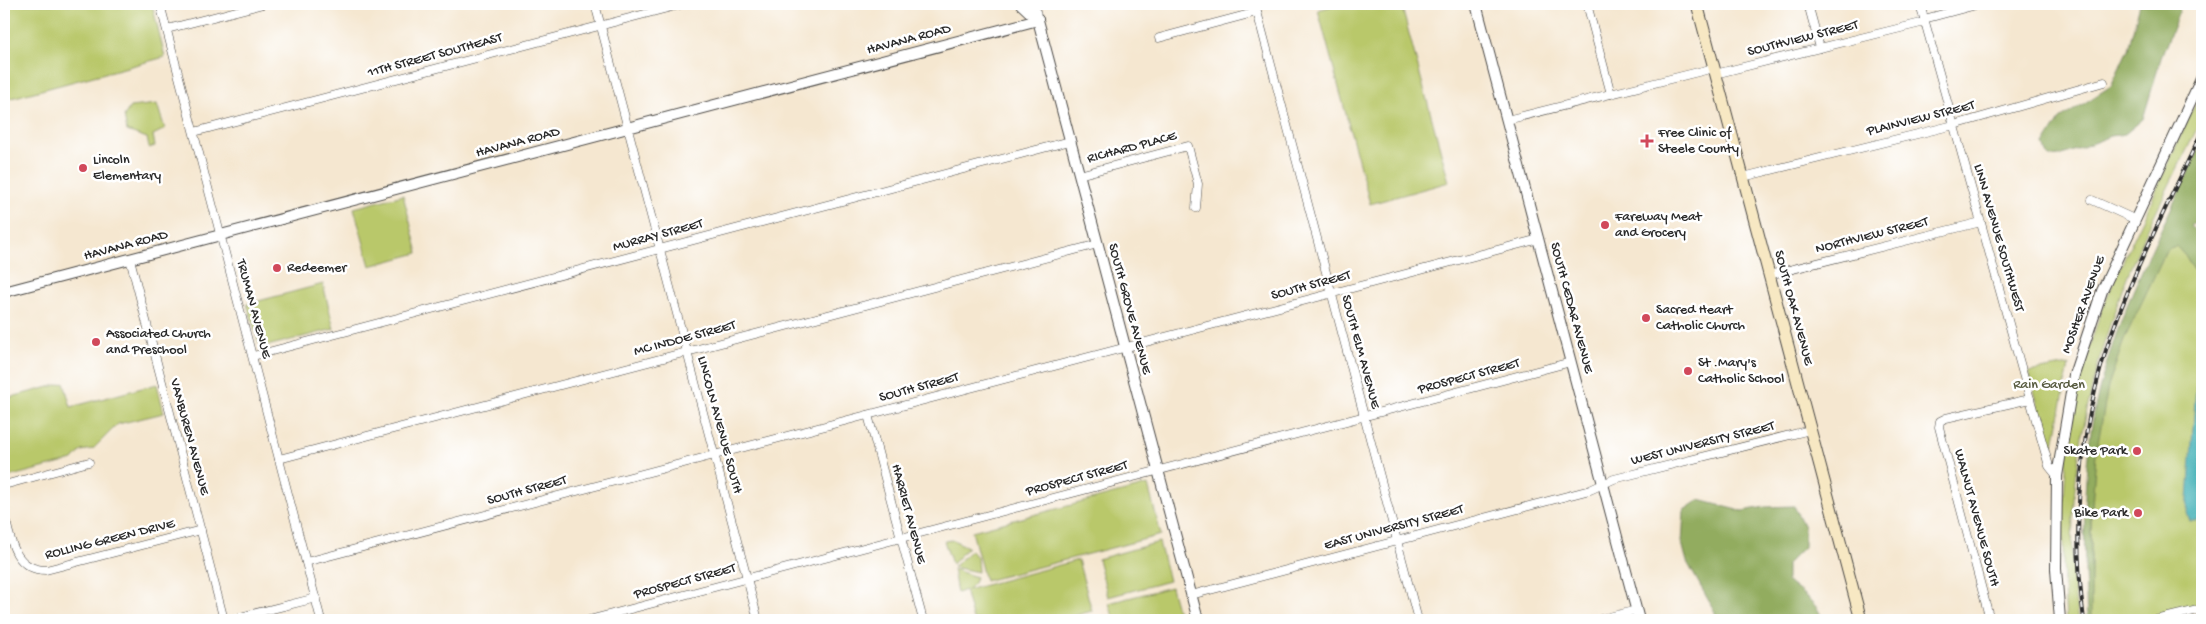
<svg xmlns="http://www.w3.org/2000/svg" width="2206" height="624" font-family="'Gochi Hand',sans-serif">
  <style>
    .green { fill: #b9c86b; stroke: #727a4b }
    .forest { fill: #92ac5f; stroke: #5e6c45 }
    .water { fill: #3daeb4; stroke: #346c70 }
    .lines { fill: none; stroke-linecap: round; stroke-linejoin: round }
    .minor-casing { stroke: #494744; stroke-width: 9 }
    .tertiary-casing { stroke: #494744; stroke-width: 12 }
    .secondary-casing { stroke: #494744; stroke-width: 13 }
    .minor { stroke: #fff; stroke-width: 8 }
    .tertiary { stroke: #fff; stroke-width: 10 }
    .secondary { stroke: #f7e8c3; stroke-width: 11 }
    .rail-casing { stroke: #2b2b2b; stroke-width: 4 }
    .rail { stroke: #fff; stroke-width: 2; stroke-dasharray: 5.5; stroke-linecap: butt }
    .poi-dot { fill: #d1495b; stroke: #fff; stroke-width: 2 }
    .labels { text-anchor: middle; dominant-baseline: central; stroke-width: 5; stroke-linejoin: round; paint-order: stroke }
    .street-label { font-size: 14px; fill: #2b2b2b; stroke: #fff }
    .poi-label { font-size: 14px; fill: #2b2b2b; stroke: #fff; text-anchor: start }
    .park-label { font-size: 14px; fill: #565a3e; stroke: #fff }
  </style>
  <rect width="100%" height="100%" fill="#fff"/>
  <filter id="ink" filterUnits="userSpaceOnUse"><feTurbulence type="fractalNoise" baseFrequency=".02" numOctaves="2"/><feDisplacementMap in="SourceGraphic" scale="10" xChannelSelector="R" yChannelSelector="G"/><feConvolveMatrix kernelMatrix="1 2 1 2 8 2 1 2 1" color-interpolation-filters="sRGB"/></filter>
  <filter id="wash" filterUnits="userSpaceOnUse"><feTurbulence type="fractalNoise" baseFrequency=".0096" numOctaves="4" result="noise"/><feDisplacementMap in="SourceGraphic" scale="20" xChannelSelector="R" yChannelSelector="G"/><feGaussianBlur stdDeviation="1.12" result="paint"/><feColorMatrix in="noise" values="0 0 0 0 0 0 0 0 0 0 0 0 0 0 0 0 0 1.4 0 .05"/><feComposite in="paint" operator="in"/></filter>
  <g filter="url(#wash)">
    <rect width="100%" height="100%" fill="#f5e7d0"/>
    <g class="green">
      <polygon points="4,4 152,4 165,57 4,100"/>
      <polygon points="1339,4 1401,4 1449,182 1370,204 1318,10"/>
      <path d="M 2202,90 L 2202,118 C 2176,174 2143,232 2122,290 C 2084,394 2061,509 2078,620 L 2066,620 C 2059,526 2062,430 2092,339 C 2105,297 2125,257 2144,217 C 2163,175 2182,132 2202,90 Z"/>
      <polygon points="157,104 165,129 153,135 155,146 149,148 147,138 127,131 124,116 130,107"/>
      <polygon points="403,195 418,253 370,266 354,208"/>
      <path d="M 2176,245 L 2187,258 L 2202,284 L 2202,605 L 2135,620 L 2091,620 C 2089,599 2091,577 2091,556 C 2091,501 2093,438 2108,385 C 2122,338 2145,293 2167,249 Z"/>
      <polygon points="323,284 334,329 271,345 259,344 247,304"/>
      <polygon points="2069,365 2053,450 2050,450 2029,372"/>
      <polygon points="64,383 71,407 157,384 164,413 118,424 93,449 81,451 73,460 4,478 4,399"/>
      <polygon points="1148,485 1161,535 985,581 972,531"/>
      <polygon points="953,540 968,547 952,564 944,541"/>
      <polygon points="1159,542 1169,581 1108,597 1098,559"/>
      <polygon points="971,550 977,557 978,572 953,567"/>
      <polygon points="1078,560 1092,611 1058,620 973,620 965,590 957,593 953,569 976,577 974,583 967,590"/>
      <polygon points="1171,587 1180,620 1114,620 1109,603"/>
    </g>
    <g class="forest">
      <polygon points="2140,4 2182,4 2161,58 2143,119 2125,134 2111,136 2060,156 2049,157 2044,145 2060,119 2111,86 2128,49"/>
      <path d="M 2202,143 L 2202,219 L 2191,226 L 2197,234 L 2202,235 L 2202,284 L 2187,258 L 2176,246 L 2167,249 L 2124,340 L 2108,387 L 2096,454 L 2091,518 L 2091,620 L 2087,620 C 2084,551 2081,482 2094,413 C 2113,316 2162,231 2202,143 Z"/>
      <path d="M 1699,500 L 1742,511 L 1765,507 L 1794,506 L 1804,527 L 1804,547 L 1787,564 L 1787,581 C 1798,591 1820,604 1822,620 L 1715,620 L 1715,612 L 1687,562 L 1682,543 L 1684,510 Z"/>
    </g>
    <polygon class="water" points="2202,382 2202,521 2190,521 2187,513 2196,386"/>
  </g>
  <g filter="url(#ink)">
    <g class="lines">
      <defs>
        <g id="minor">
          <polyline points="160,4 321,620"/>
          <polyline points="595,4 758,620"/>
          <polyline points="1034,4 1038,20"/>
          <polyline points="1255,4 1418,620"/>
          <polyline points="1587,4 1611,94"/>
          <polyline points="1808,4 1820,48"/>
          <polyline points="1920,4 2030,399 2049,466 2057,476"/>
          <polyline points="1924,19 1980,4"/>
          <polyline points="167,29 263,4"/>
          <polyline points="1159,38 1257,12"/>
          <polyline points="1715,74 1925,22"/>
          <polyline points="1507,120 1714,68"/>
          <polyline points="194,132 683,4"/>
          <polyline points="1079,175 1188,146 1198,184 1196,208"/>
          <polyline points="1743,177 1954,125 2104,82"/>
          <polyline points="2092,200 2134,219"/>
          <polyline points="130,259 224,620"/>
          <polyline points="1769,275 1981,222"/>
          <polyline points="253,356 1070,141"/>
          <polyline points="868,415 923,620"/>
          <polyline points="279,459 1098,244"/>
          <polyline points="4,485 89,462"/>
          <path d="M 4,512 C 10,537 13,570 46,570 L 201,530"/>
          <polyline points="306,562 1539,239"/>
          <polyline points="1191,595 1590,490 1614,479 1810,430"/>
          <polyline points="228,620 316,598"/>
          <polyline points="589,620 1571,362"/>
          <polyline points="1597,620 1637,610"/>
          <polyline points="1990,620 1939,427 1940,421 1946,418 2030,399"/>
          <polyline points="2156,620 2202,609"/>
        </g>
        <g id="tertiary">
          <polyline points="1021,4 1038,20"/>
          <polyline points="1476,4 1639,620"/>
          <polyline points="1038,20 1198,620"/>
          <polyline points="4,292 1038,20"/>
          <polyline points="2060,620 2056,569 2057,476 2074,375 2102,291 2202,77"/>
        </g>
        <polyline id="secondary" points="1697,4 1861,620"/>
      </defs>
      <use href="#minor" class="minor-casing"/>
      <use href="#tertiary" class="tertiary-casing"/>
      <use href="#secondary" class="secondary-casing"/>
      <use href="#minor" class="minor"/>
      <use href="#tertiary" class="tertiary"/>
      <use href="#secondary" class="secondary"/>
      <defs>
        <path id="rail" d="M 2084,620 C 2072,530 2079,437 2106,350 C 2131,274 2169,203 2202,131"/>
      </defs>
      <use href="#rail" class="rail-casing"/>
      <use href="#rail" class="rail"/>
    </g>
  </g>
  <g class="poi-dot">
    <path d="M1644.5 133.5h5v5h5v5h-5v5h-5v-5h-5v-5h5z"/>
    <circle cx="83" cy="168" r="5"/>
    <circle cx="1605" cy="225" r="5"/>
    <circle cx="277" cy="268" r="5"/>
    <circle cx="1646" cy="318" r="5"/>
    <circle cx="96" cy="342" r="5"/>
    <circle cx="1688" cy="371" r="5"/>
    <circle cx="2137" cy="451" r="5"/>
    <circle cx="2138" cy="513" r="5"/>
  </g>
  <g class="labels">
    <g class="street-label">
      <text transform="translate(1803 39) rotate(-14)">SOUTHVIEW STREET</text>
      <text transform="translate(909 40) rotate(-15)">HAVANA ROAD</text>
      <text transform="translate(435 56) rotate(-15)">11TH STREET SOUTHEAST</text>
      <text transform="translate(1921 119) rotate(-14)">PLAINVIEW STREET</text>
      <text transform="translate(518 143) rotate(-15)">HAVANA ROAD</text>
      <text transform="translate(1132 148) rotate(-15)">RICHARD PLACE</text>
      <text transform="translate(658 236) rotate(-15)">MURRAY STREET</text>
      <text transform="translate(1872 236) rotate(-14)">NORTHVIEW STREET</text>
      <text transform="translate(1998 238) rotate(74)">LINN AVENUE SOUTHWEST</text>
      <text transform="translate(126 246) rotate(-15)">HAVANA ROAD</text>
      <text transform="translate(1311 286) rotate(-15)">SOUTH STREET</text>
      <text transform="translate(2084 305) rotate(-70)">MOSHER AVENUE</text>
      <text transform="translate(1571 308) rotate(75)">SOUTH CEDAR AVENUE</text>
      <text transform="translate(1793 308) rotate(75)">SOUTH OAK AVENUE</text>
      <text transform="translate(253 309) rotate(75)">TRUMAN AVENUE</text>
      <text transform="translate(1129 309) rotate(75)">SOUTH GROVE AVENUE</text>
      <text transform="translate(685 339) rotate(-15)">MC INDOE STREET</text>
      <text transform="translate(1360 352) rotate(75)">SOUTH ELM AVENUE</text>
      <text transform="translate(1469 377) rotate(-15)">PROSPECT STREET</text>
      <text transform="translate(919 388) rotate(-15)">SOUTH STREET</text>
      <text transform="translate(719 425) rotate(75)">LINCOLN AVENUE SOUTH</text>
      <text transform="translate(189 437) rotate(75)">VANBUREN AVENUE</text>
      <text transform="translate(1703 444) rotate(-14)">WEST UNIVERSITY STREET</text>
      <text transform="translate(1077 479) rotate(-15)">PROSPECT STREET</text>
      <text transform="translate(527 491) rotate(-15)">SOUTH STREET</text>
      <text transform="translate(908 514) rotate(75)">HARRIET AVENUE</text>
      <text transform="translate(1976 518) rotate(75)">WALNUT AVENUE SOUTH</text>
      <text transform="translate(1394 528) rotate(-15)">EAST UNIVERSITY STREET</text>
      <text transform="translate(110 540) rotate(-14)">ROLLING GREEN DRIVE</text>
      <text transform="translate(685 582) rotate(-15)">PROSPECT STREET</text>
    </g>
    <g class="poi-label">
      <text x="1658" y="133">Free Clinic of<tspan x="1658" dy="16">Steele County</tspan></text>
      <text x="93" y="160">Lincoln<tspan x="93" dy="16">Elementary</tspan></text>
      <text x="1615" y="217">Fareway Meat<tspan x="1615" dy="16">and Grocery</tspan></text>
      <text x="287" y="268">Redeemer</text>
      <text x="1656" y="310">Sacred Heart<tspan x="1656" dy="16">Catholic Church</tspan></text>
      <text x="106" y="334">Associated Church<tspan x="106" dy="16">and Preschool</tspan></text>
      <text x="1698" y="363">St .Mary's<tspan x="1698" dy="16">Catholic School</tspan></text>
      <text x="2127" y="451" text-anchor="end">Skate Park</text>
      <text x="2128" y="513" text-anchor="end">Bike Park</text>
    </g>
    <g class="park-label">
      <text x="2049" y="385">Rain Garden</text>
    </g>
  </g>
  <rect width="2206" height="624" fill="none" stroke="#fff" stroke-width="20"/>
</svg>
